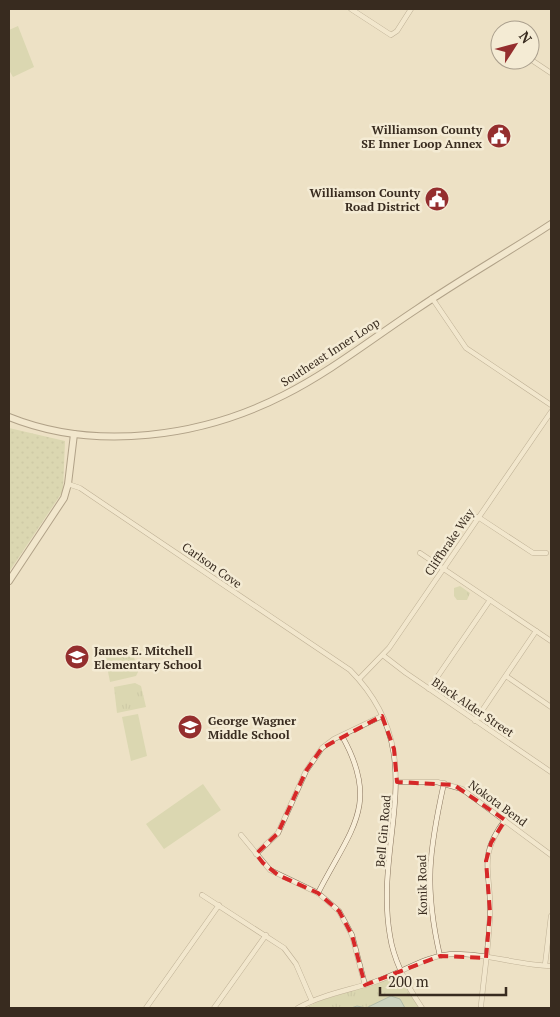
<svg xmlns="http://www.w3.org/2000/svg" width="560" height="1017" font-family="'PT Serif',serif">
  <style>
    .grass { fill: url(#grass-dots) }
    .park { fill: url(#park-tufts) }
    .garden { fill: #c5ca99 }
    .water { fill: #a6c0b9; stroke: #6d8e86 }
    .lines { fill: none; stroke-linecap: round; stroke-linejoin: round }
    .street-casing { stroke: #87735c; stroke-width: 5.5 }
    .secondary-casing { stroke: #69543f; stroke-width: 8 }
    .street { stroke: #f8eed8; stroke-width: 4.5 }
    .secondary { stroke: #f8eed8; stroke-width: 6 }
    .marked { fill: none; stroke: #d62828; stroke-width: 4; stroke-dasharray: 10 6; stroke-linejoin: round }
    .labels { text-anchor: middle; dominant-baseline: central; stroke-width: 5; stroke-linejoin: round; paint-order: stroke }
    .poi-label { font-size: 12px; font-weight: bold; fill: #382b1f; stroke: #f4ebd4; text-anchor: end }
    .street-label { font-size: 12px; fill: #382b1f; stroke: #f4ebd4 }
  </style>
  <defs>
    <pattern id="grass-dots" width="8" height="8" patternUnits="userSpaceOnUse" patternTransform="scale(1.25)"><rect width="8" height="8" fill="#c5ca99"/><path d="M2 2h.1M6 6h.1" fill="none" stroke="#aaae83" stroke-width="1.8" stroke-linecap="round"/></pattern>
    <pattern id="park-tufts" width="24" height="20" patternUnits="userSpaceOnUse" patternTransform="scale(1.25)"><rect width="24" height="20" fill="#c5ca99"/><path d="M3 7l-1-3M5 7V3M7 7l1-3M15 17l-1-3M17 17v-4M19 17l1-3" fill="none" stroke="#aaae83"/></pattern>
  </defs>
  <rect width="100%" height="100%" fill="#ede1c5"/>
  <polygon class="grass" points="9,428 65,441 63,491 9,572"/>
  <g class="park">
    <polygon points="460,586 470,593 467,600 457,600 454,596 454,588"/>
    <polygon points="131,651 133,653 138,672 136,676 110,682 105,656"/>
    <polygon points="135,683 141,686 146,707 117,713 114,687"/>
    <polygon points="397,977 400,978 419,1008 305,1008 322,1000"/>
  </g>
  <g class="garden">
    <polygon points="18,26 34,67 13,77 9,70 9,30"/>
    <polygon points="138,714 147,756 131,761 122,717"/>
    <polygon points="203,784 221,810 164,849 146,824"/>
  </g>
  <polygon class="water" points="391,996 400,999 405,1008 351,1008 357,1006 366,1008"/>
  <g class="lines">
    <defs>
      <g id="street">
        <polyline points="351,9 391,35 397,31 411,9"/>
        <polyline points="496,36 500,39"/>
        <polyline points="530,59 551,73"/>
        <polyline points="432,298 466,348 551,405"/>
        <path d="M 68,484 L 80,488 L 114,511 L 350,670 C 434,755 373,838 390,936 C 394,962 407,986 422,1008"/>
        <polyline points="478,517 533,553 546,553"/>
        <polyline points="420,553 551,641"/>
        <polyline points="384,656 406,673 551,772"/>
        <polyline points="506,676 551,707"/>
        <polyline points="359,679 389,648 551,412"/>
        <polyline points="429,689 490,600"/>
        <polyline points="475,721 536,631"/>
        <polyline points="397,782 437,782 462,789 551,855"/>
        <polyline points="241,835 270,870 318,893 339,911 352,935 365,985"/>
        <polyline points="256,854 278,833 306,771 322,748 334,739 382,716"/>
        <path d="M 318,893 C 350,830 381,805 342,736"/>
        <polyline points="202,895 284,948 296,964 312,1001"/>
        <path d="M 440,956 C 424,887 429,851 444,783"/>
        <polyline points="545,965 551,916"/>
        <path d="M 481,1006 C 484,975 489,945 490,914 C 492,873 476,858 505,820"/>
        <polyline points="146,1008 219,905"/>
        <polyline points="214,1008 266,935"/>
        <path d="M 298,1008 C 323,994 351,990 377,981 C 403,972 428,954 456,954 C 488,954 519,965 551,966"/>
      </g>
      <g id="secondary">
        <path d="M 9,417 C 96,452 202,437 284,395 C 330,372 373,338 417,309 C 461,279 507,253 551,224"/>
        <polyline points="9,581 64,498 68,484 74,434"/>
      </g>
    </defs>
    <use href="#street" class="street-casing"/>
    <use href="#secondary" class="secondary-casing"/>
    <use href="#street" class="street"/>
    <use href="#secondary" class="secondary"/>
  </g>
  <path d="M0 0H560V1017H0ZM 382,716 L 394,749 L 397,782 L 454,785 L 505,820 L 491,843 L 486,861 L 490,912 L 486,958 L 440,956 L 365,985 L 352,935 L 339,911 L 318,893 L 278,875 L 263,863 L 256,854 L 278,833 L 306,771 L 322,748 Z" fill="#ede1c5" fill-opacity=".55" fill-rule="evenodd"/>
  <path class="marked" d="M 382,716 L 394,749 L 397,782 L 454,785 L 505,820 L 491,843 L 486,861 L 490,912 L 486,958 L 440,956 L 365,985 L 352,935 L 339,911 L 318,893 L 278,875 L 263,863 L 256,854 L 278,833 L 306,771 L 322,748 Z"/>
  <defs>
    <symbol id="civic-disc" viewBox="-11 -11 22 22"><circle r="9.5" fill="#942e2e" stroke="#f4ebd4"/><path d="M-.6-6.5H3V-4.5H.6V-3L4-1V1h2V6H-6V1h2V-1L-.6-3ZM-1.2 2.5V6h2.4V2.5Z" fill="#fff"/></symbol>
    <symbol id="school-disc" viewBox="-11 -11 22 22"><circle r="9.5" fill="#942e2e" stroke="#f4ebd4"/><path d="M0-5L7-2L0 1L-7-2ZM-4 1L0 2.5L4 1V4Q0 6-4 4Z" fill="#fff"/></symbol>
  </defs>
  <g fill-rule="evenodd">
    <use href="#civic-disc" x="485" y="122" width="28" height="28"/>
    <use href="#civic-disc" x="423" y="185" width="28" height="28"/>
    <use href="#school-disc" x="63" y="643" width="28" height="28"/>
    <use href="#school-disc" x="176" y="713" width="28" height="28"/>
  </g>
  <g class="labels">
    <g class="poi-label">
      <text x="482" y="129">Williamson County<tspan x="482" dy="14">SE Inner Loop Annex</tspan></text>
      <text x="420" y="192">Williamson County<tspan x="420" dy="14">Road District</tspan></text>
      <text x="94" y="650" text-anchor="start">James E. Mitchell<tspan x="94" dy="14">Elementary School</tspan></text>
      <text x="208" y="720" text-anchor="start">George Wagner<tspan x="208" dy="14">Middle School</tspan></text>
    </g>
    <g class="street-label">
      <text transform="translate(330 352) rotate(-33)">Southeast Inner Loop</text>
      <text transform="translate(449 542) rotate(-56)">Cliffbrake Way</text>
      <text transform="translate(212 565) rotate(35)">Carlson Cove</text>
      <text transform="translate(473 707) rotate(34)">Black Alder Street</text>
      <text transform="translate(498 803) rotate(36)">Nokota Bend</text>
      <text transform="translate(383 831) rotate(-85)">Bell Gin Road</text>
      <text transform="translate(422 885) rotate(-91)">Konik Road</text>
    </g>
  </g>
  <rect width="560" height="1017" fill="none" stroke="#382b1f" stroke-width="20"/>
  <g transform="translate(515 45) rotate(54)"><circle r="24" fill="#f4ebd4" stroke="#a99e8c"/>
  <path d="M0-4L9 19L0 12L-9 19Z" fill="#942e2e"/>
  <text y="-8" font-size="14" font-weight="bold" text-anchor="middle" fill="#382b1f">N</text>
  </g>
  <path d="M380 987v8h126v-8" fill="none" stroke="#382b1f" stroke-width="2.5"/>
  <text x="388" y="987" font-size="15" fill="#382b1f" stroke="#f4ebd4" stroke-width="4" paint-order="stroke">200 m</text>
</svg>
